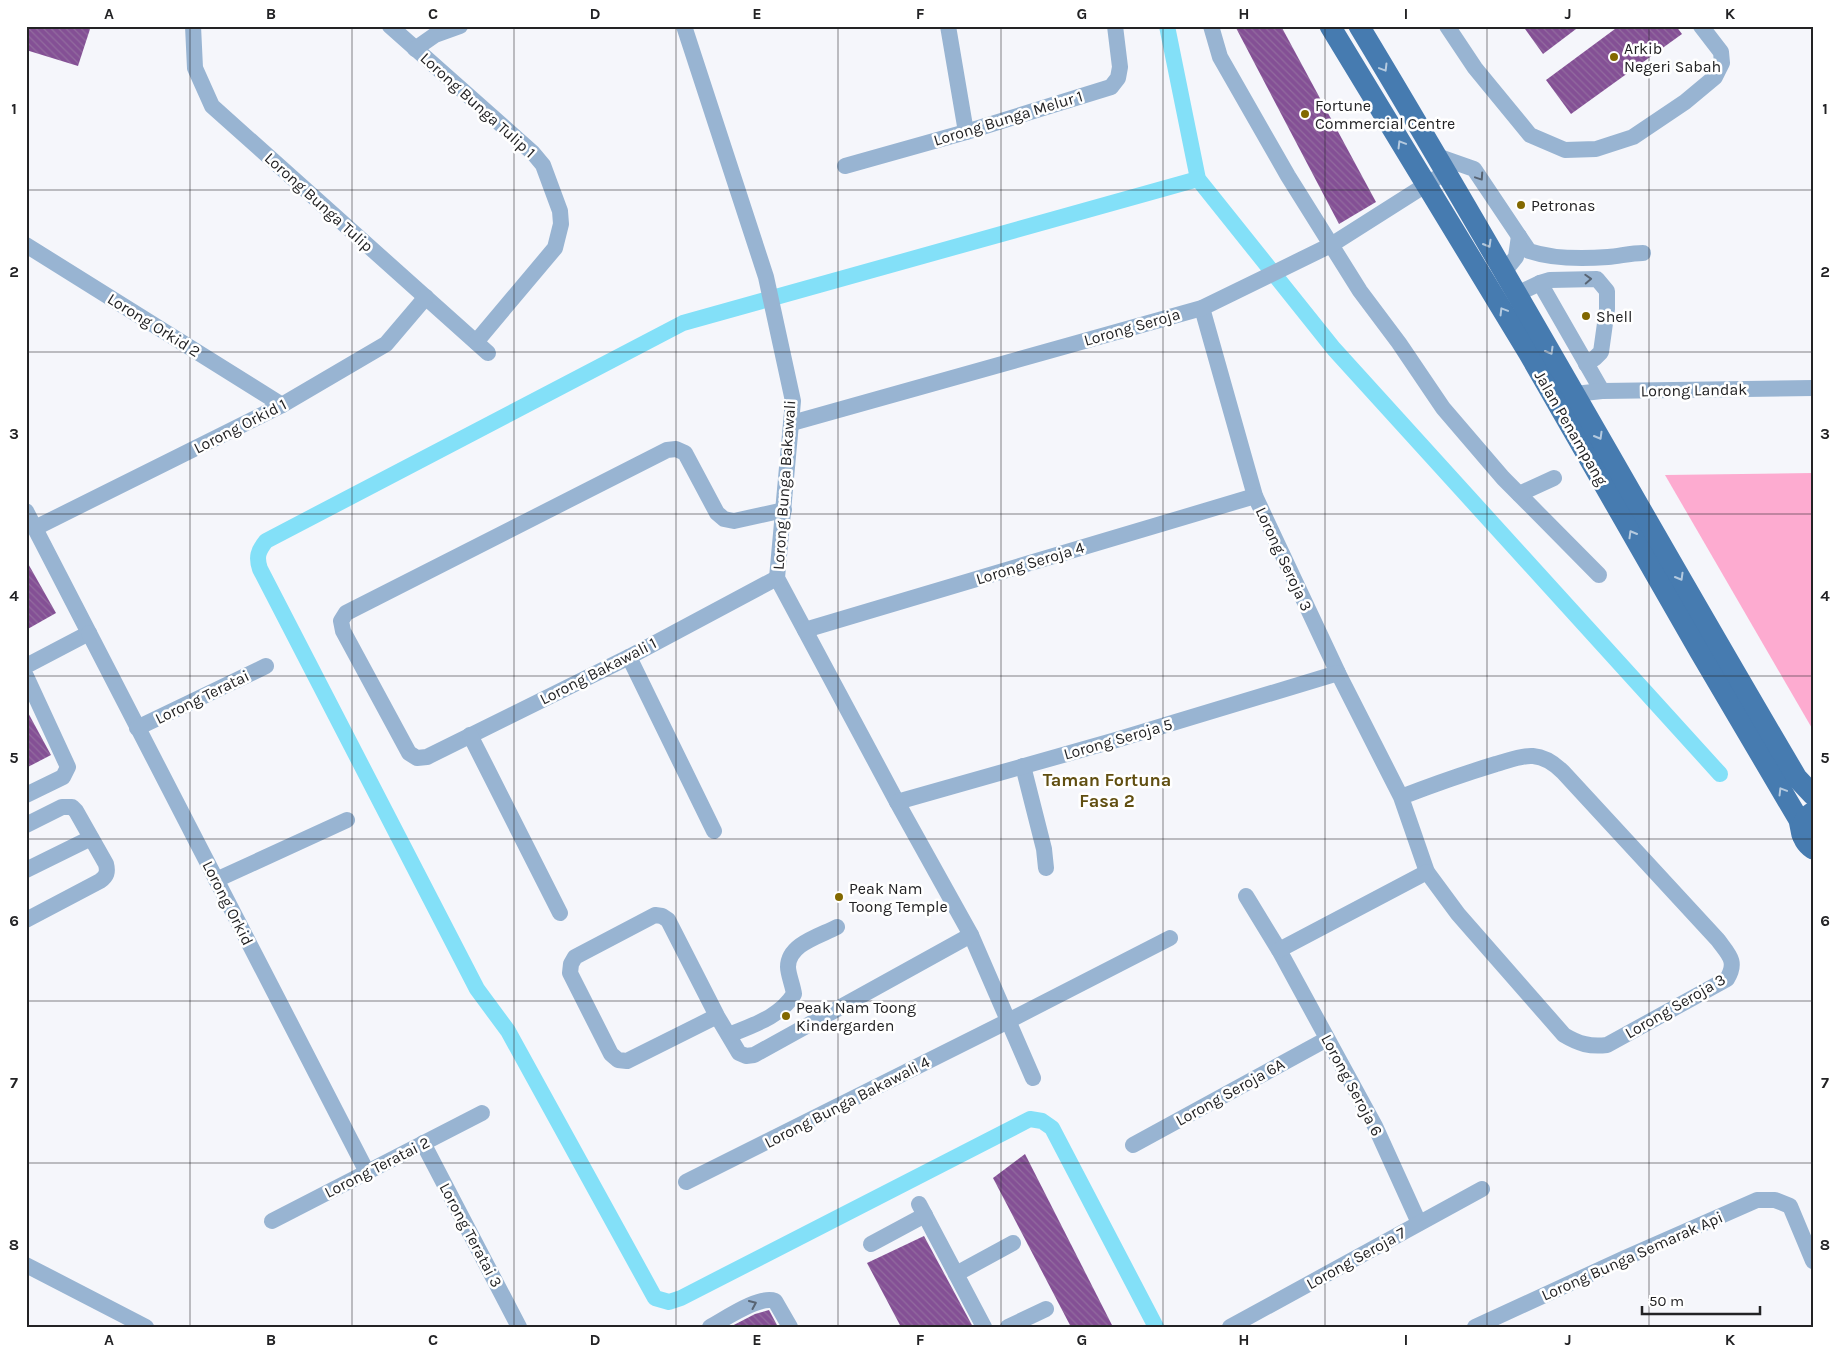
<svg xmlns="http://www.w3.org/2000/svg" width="1839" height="1353" font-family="Karla,sans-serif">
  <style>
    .green { fill: #fdabd0 }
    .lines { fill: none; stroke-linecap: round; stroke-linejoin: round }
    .canal { stroke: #83e0f8; stroke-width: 16 }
    .building { fill: url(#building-back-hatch) }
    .minor { stroke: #98b4d2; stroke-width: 16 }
    .major { stroke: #467bb0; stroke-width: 21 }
    .oneway { stroke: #b5cadf }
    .oneway2 { stroke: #586473 }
    .grid { fill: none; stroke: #232325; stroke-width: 1; stroke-opacity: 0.55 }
    .poi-dot { fill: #826800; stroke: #fff; stroke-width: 2 }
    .labels { text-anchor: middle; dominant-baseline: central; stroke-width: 5; stroke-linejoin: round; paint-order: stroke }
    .poi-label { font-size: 16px; fill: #232325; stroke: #fff; text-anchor: start }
    .street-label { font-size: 16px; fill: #232325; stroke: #fff }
    .neighbourhood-label { font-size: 18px; font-weight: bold; fill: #604e10; stroke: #fff }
    .neatline { fill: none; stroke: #232325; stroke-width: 2 }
    .grid-label { font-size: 16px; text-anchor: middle; font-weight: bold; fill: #232325 }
  </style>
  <defs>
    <pattern id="building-back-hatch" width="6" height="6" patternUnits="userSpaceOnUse" patternTransform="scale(1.25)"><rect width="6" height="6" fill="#845095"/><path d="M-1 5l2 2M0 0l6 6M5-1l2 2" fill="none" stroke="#926b9f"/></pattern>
  </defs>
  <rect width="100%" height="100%" fill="#f5f6fb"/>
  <polygon class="green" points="1813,473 1813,730 1665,475"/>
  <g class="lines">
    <g class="canal">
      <polyline points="1167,26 1198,179 1334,349 1720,774"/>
      <path d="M 1156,1327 L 1052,1128 L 1042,1121 L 1030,1119 L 681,1298 L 669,1302 L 655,1298 L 508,1031 L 477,989 L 260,569 C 256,557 258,551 266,541 L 683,323 L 1198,179"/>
    </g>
  </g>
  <g class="building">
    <polygon points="26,26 91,26 78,66 26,50"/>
    <polygon points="1235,26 1281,26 1376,202 1339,224"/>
    <polygon points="1523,26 1580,26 1543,54"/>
    <polygon points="1619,26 1676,26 1682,34 1571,114 1546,80"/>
    <polygon points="26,560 56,613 26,630"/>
    <polygon points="26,709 51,755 26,768"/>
    <polygon points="1025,1154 1113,1327 1071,1327 993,1178"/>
    <polygon points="924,1236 973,1327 901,1327 867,1263"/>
    <polygon points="769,1310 778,1327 730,1327 755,1314"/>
  </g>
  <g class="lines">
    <g class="minor">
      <polyline points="193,26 195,68 212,106 488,353"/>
      <polyline points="390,26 533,153 543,165 560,211 561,224 555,248 476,342"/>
      <polyline points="684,26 766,277 793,401 777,578 897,802 971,935 1033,1078"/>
      <polyline points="948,26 966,132"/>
      <polyline points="1211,26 1220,57 1288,176 1360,291 1399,343 1443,408 1503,478 1599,575"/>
      <polyline points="1447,26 1475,68 1530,135 1565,150 1596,149 1633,137 1685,102 1715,77 1722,63 1721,52 1701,26"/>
      <polyline points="415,49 435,35 460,26"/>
      <path d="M 1437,156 L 1474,169 L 1529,251 C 1553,259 1583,259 1608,257 C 1620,256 1631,253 1643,253"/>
      <polyline points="845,166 966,132 1111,87 1118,78 1120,67 1115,26"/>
      <polyline points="26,245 282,405"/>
      <polyline points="1504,272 1516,257 1519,236"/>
      <polyline points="1540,283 1602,391"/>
      <polyline points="1517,294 1540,283 1550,280 1597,279 1607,291 1607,309 1601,352 1595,358 1586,364"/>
      <path d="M 1202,308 L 1255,496 L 1338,673 L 1401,797 L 1427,872 L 1458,914 L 1564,1035 C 1579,1044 1590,1047 1607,1045 L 1727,979 C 1738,961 1728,954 1718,940 L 1563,772 C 1555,764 1546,757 1533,756 C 1521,755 1508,761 1496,764 C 1463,774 1432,785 1401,797"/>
      <polyline points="1575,394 1602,391 1813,388"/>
      <polyline points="792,423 1202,308 1331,245 1435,179"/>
      <polyline points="1519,494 1554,478"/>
      <polyline points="26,511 89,633 26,666"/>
      <polyline points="35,528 282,405 386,344 426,297"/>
      <polyline points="777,578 629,657 427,757 417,758 409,753 343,631 341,621 346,613 667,450 676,449 685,453 717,513 724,519 734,521 784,510"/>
      <polyline points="805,630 1255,496"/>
      <polyline points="89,633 367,1172"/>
      <polyline points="629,657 714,831"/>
      <polyline points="26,676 68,767 63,777 26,795"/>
      <polyline points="137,728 266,666"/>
      <polyline points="470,735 560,913"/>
      <polyline points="1023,766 1044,849 1046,868"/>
      <polyline points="897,802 1116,740 1338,673"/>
      <path d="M 26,825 L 62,807 L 72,807 L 76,811 L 106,864 C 108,872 107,876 100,881 L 26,920"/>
      <polyline points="26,870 91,838"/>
      <polyline points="216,880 347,820"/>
      <polyline points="1246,896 1279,950 1375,1126 1419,1223"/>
      <polyline points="1279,950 1427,872"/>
      <polyline points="717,1016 627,1061 618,1060 611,1054 570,973 571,964 575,957 655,915 662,916 668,920 717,1016 739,1053 746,1056 754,1055 971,935"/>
      <path d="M 729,1035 C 753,1025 780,1017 794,994 C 793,986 788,974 788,967 C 788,944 820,936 837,927"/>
      <polyline points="423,1143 519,1327"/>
      <polyline points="1133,1145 1327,1039"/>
      <polyline points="686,1182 1008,1021 1170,938"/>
      <polyline points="919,1204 984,1327"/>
      <polyline points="272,1221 482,1113"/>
      <polyline points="871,1244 925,1215"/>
      <polyline points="26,1265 146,1327"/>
      <polyline points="956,1274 1013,1243"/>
      <path d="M 710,1327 C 725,1319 759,1295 775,1301 L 790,1327"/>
      <polyline points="1008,1327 1046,1309"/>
      <polyline points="1230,1327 1482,1189"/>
      <polyline points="1475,1327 1625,1258 1757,1200 1775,1200 1790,1206 1813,1261"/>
    </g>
    <g class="major">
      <polyline points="1330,26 1528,352 1700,652 1799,820 1802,835"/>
      <path d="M 1359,26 C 1509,274 1649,528 1797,778 L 1813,795"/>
      <path d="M 1813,812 C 1798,822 1799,839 1813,849"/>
    </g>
  </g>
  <defs><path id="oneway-chevron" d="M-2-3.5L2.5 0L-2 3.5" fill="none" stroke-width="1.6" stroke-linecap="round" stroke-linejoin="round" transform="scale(1.25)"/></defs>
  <g class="oneway">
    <use href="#oneway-chevron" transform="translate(1384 68) rotate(59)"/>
    <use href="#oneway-chevron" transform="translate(1401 144) rotate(-121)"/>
    <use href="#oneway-chevron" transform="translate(1488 244) rotate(60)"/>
    <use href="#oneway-chevron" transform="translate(1503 311) rotate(-121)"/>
    <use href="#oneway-chevron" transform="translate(1550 351) rotate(60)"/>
    <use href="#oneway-chevron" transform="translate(1599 436) rotate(60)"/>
    <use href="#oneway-chevron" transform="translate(1632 534) rotate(-120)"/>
    <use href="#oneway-chevron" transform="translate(1680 577) rotate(60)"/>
    <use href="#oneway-chevron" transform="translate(1782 791) rotate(-121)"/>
  </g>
  <g class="oneway2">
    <use href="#oneway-chevron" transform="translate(1480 177) rotate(56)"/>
    <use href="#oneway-chevron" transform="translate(1588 279) rotate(-3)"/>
    <use href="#oneway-chevron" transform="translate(753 1304) rotate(-24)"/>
  </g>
  <path class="grid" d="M 190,26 L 190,1327M 352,26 L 352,1327M 514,26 L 514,1327M 676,26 L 676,1327M 838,26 L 838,1327M 1001,26 L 1001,1327M 1163,26 L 1163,1327M 1325,26 L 1325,1327M 1487,26 L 1487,1327M 1649,26 L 1649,1327M 26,190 L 1813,190M 26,352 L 1813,352M 26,514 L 1813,514M 26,676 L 1813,676M 26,839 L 1813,839M 26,1001 L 1813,1001M 26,1163 L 1813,1163"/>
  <g class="poi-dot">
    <circle cx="1614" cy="57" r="5"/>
    <circle cx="1305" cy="114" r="5"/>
    <circle cx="1521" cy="205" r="5"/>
    <circle cx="1586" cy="316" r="5"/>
    <circle cx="839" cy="897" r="5"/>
    <circle cx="786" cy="1016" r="5"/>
  </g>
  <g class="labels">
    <g class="poi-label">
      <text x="1624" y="48">Arkib<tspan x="1624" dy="18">Negeri Sabah</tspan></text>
      <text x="1315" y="105">Fortune<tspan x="1315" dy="18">Commercial Centre</tspan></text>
      <text x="1531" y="205">Petronas</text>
      <text x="1596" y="316">Shell</text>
      <text x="849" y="888">Peak Nam<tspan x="849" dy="18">Toong Temple</tspan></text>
      <text x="796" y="1007">Peak Nam Toong<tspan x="796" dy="18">Kindergarden</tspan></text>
    </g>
    <g class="street-label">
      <text transform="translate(478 105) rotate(42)">Lorong Bunga Tulip 1</text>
      <text transform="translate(1008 118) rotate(-17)">Lorong Bunga Melur 1</text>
      <text transform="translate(319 202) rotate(42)">Lorong Bunga Tulip</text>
      <text transform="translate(154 325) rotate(32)">Lorong Orkid 2</text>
      <text transform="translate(1132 327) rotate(-16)">Lorong Seroja</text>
      <text transform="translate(1694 390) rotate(-1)">Lorong Landak</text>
      <text transform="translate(240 426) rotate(-27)">Lorong Orkid 1</text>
      <text transform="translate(1571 428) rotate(60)">Jalan Penampang</text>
      <text transform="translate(784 485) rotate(-86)">Lorong Bunga Bakawali</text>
      <text transform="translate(1284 559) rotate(65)">Lorong Seroja 3</text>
      <text transform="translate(1030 563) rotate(-17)">Lorong Seroja 4</text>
      <text transform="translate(598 671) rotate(-27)">Lorong Bakawali 1</text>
      <text transform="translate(202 697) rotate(-26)">Lorong Teratai</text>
      <text transform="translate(1118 739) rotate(-16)">Lorong Seroja 5</text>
      <text transform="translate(228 903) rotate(63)">Lorong Orkid</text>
      <text transform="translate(1675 1006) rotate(-30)">Lorong Seroja 3</text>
      <text transform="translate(1352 1085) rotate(62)">Lorong Seroja 6</text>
      <text transform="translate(1230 1092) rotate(-29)">Lorong Seroja 6A</text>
      <text transform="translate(847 1102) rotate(-27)">Lorong Bunga Bakawali 4</text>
      <text transform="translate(377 1167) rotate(-27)">Lorong Teratai 2</text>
      <text transform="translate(471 1235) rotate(62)">Lorong Teratai 3</text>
      <text transform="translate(1632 1256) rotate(-24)">Lorong Bunga Semarak Api</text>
      <text transform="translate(1356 1258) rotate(-29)">Lorong Seroja 7</text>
    </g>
    <g class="neighbourhood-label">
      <text x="1107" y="780">Taman Fortuna<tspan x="1107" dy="21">Fasa 2</tspan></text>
    </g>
  </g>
  <rect width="1839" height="1353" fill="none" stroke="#ffffff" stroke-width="55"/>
  <path d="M1642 1306v8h118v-8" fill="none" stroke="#232325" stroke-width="2.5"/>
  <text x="1649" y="1306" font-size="15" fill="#232325" stroke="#ffffff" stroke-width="4" paint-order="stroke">50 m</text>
  <rect x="28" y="28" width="1784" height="1298" class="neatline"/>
  <g class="grid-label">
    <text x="109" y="19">A</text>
    <text x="271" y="19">B</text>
    <text x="433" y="19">C</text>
    <text x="595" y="19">D</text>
    <text x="757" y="19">E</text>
    <text x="920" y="19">F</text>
    <text x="1082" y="19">G</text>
    <text x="1244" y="19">H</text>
    <text x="1406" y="19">I</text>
    <text x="1568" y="19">J</text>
    <text x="1730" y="19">K</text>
    <text x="14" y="114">1</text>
    <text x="1825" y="114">1</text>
    <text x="14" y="277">2</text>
    <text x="1825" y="277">2</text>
    <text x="14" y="439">3</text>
    <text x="1825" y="439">3</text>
    <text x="14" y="601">4</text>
    <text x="1825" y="601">4</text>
    <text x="14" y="763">5</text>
    <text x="1825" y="763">5</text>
    <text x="14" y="926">6</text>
    <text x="1825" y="926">6</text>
    <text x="14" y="1088">7</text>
    <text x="1825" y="1088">7</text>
    <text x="14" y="1250">8</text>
    <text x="1825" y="1250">8</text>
    <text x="109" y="1345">A</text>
    <text x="271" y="1345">B</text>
    <text x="433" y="1345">C</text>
    <text x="595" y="1345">D</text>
    <text x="757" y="1345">E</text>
    <text x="920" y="1345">F</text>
    <text x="1082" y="1345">G</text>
    <text x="1244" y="1345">H</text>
    <text x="1406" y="1345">I</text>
    <text x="1568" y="1345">J</text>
    <text x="1730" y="1345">K</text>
  </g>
</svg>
